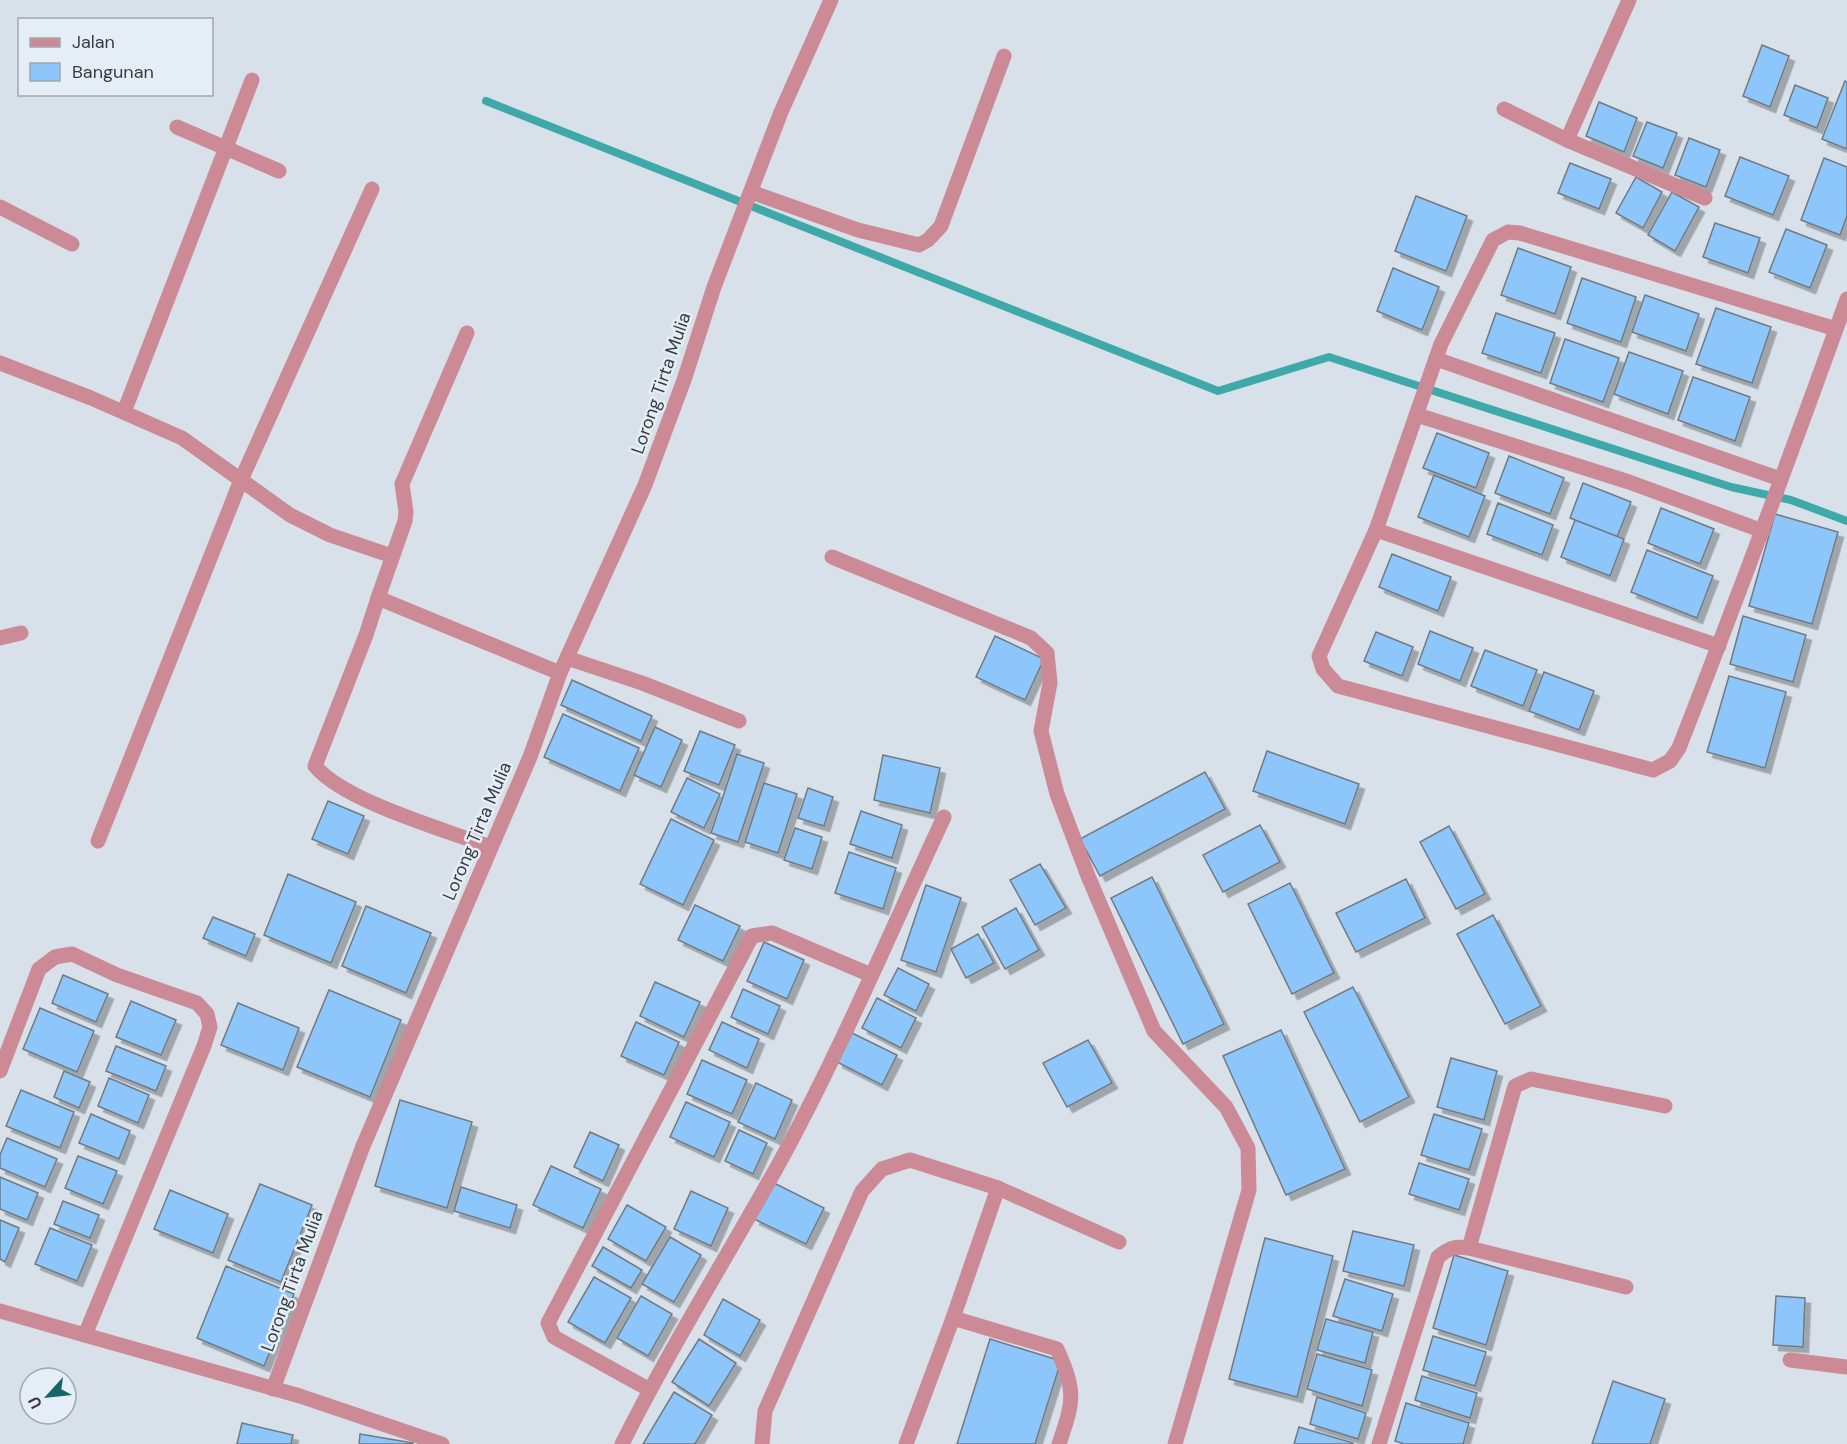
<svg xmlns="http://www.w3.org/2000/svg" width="1847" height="1444" font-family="'DM Sans',sans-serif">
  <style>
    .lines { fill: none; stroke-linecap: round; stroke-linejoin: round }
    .stream { stroke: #3fa9a9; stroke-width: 8 }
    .building { fill: #8dc6fb; stroke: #727a81; stroke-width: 1.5; filter: url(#shadow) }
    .street { stroke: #cb8a95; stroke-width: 15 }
    .labels { text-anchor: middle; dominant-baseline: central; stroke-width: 5; stroke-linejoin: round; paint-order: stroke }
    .street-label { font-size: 18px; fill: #383b3f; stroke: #e5eef6 }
  </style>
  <defs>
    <filter id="shadow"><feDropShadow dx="5.5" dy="5.5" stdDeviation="0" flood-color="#0004"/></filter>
  </defs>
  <rect width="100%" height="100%" fill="#d8e1e9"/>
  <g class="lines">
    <polyline class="stream" points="486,101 1218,391 1329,357 1731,487 1791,500 1847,521"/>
  </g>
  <g class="building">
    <polygon points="1762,45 1789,56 1770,107 1743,96"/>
    <polygon points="1845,81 1847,82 1847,149 1822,139"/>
    <polygon points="1795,85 1828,98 1817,128 1784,115"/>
    <polygon points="1599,102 1637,118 1624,152 1586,136"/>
    <polygon points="1647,122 1677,133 1663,168 1633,156"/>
    <polygon points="1689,138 1720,150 1706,187 1675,175"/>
    <polygon points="1740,157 1789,176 1773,215 1725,196"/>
    <polygon points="1824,158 1847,167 1847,216 1840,235 1801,220"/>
    <polygon points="1570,163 1611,179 1599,209 1558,193"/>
    <polygon points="1636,177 1662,192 1643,228 1616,213"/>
    <polygon points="1672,192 1699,207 1675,251 1648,235"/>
    <polygon points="1416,196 1467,216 1446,271 1395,251"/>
    <polygon points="1715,223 1760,238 1748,273 1703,257"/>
    <polygon points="1786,229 1827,245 1810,288 1769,272"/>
    <polygon points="1518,248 1571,267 1555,314 1501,295"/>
    <polygon points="1393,268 1439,287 1422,330 1377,311"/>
    <polygon points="1582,278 1636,297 1621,342 1567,323"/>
    <polygon points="1645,295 1699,314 1686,351 1632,332"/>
    <polygon points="1716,308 1771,327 1752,383 1696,364"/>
    <polygon points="1496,313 1555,333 1541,373 1482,353"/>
    <polygon points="1565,339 1619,358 1603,402 1550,383"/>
    <polygon points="1629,352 1683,371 1668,414 1614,394"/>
    <polygon points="1693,377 1750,397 1735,441 1678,420"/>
    <polygon points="1437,433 1489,453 1476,488 1423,468"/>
    <polygon points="1509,456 1564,478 1550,514 1495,493"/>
    <polygon points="1434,475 1485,496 1469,537 1418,517"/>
    <polygon points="1583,483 1631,502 1617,537 1570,518"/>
    <polygon points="1498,503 1553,525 1542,555 1487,534"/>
    <polygon points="1661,508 1714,529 1700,564 1648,543"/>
    <polygon points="1775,514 1838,532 1812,624 1749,606"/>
    <polygon points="1575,520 1624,539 1610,576 1561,557"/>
    <polygon points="1647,550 1713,576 1697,618 1631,592"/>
    <polygon points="1392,554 1451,577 1438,611 1379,587"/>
    <polygon points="1743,616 1806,635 1793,682 1730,664"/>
    <polygon points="1430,631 1473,648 1460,681 1418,664"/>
    <polygon points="1376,632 1413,647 1402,676 1364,661"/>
    <polygon points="995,636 1044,659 1025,700 976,677"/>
    <polygon points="1485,650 1537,670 1523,706 1471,686"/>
    <polygon points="1544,672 1594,691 1579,730 1529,711"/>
    <polygon points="1729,676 1786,692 1765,768 1707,752"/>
    <polygon points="572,680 652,716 641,741 561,705"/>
    <polygon points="563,714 639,748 620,791 544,757"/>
    <polygon points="655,727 682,740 661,787 634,775"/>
    <polygon points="700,731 735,745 719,785 684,771"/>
    <polygon points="1267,751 1359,784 1345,824 1253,791"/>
    <polygon points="737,754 764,763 738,842 711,833"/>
    <polygon points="883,755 940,768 930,813 874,800"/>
    <polygon points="1205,772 1225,809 1100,876 1080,839"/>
    <polygon points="687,778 720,794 704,828 671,812"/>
    <polygon points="764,783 797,794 778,853 745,842"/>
    <polygon points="808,788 833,797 824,826 798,818"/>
    <polygon points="328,801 364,816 348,854 312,839"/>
    <polygon points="861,811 902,825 892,858 850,844"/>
    <polygon points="671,819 714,840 683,905 640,884"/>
    <polygon points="1260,825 1280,862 1223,892 1203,855"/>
    <polygon points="1449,826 1485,894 1456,909 1420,842"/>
    <polygon points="795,828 822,837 812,869 784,860"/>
    <polygon points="849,852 896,868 883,909 835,893"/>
    <polygon points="1040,864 1066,908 1035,925 1010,880"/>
    <polygon points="288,874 356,902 331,963 264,935"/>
    <polygon points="1152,877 1224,1024 1183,1044 1111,898"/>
    <polygon points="1406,879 1425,918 1356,952 1336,913"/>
    <polygon points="1290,883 1334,973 1292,994 1248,904"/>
    <polygon points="926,885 961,898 936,972 901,960"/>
    <polygon points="695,905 740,926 723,961 678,940"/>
    <polygon points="366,906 431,933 406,993 342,966"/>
    <polygon points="1016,908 1039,950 1005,969 982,927"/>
    <polygon points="1493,915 1541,1006 1505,1024 1457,934"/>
    <polygon points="213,917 255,934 246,956 203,938"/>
    <polygon points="978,934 994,963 966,978 951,949"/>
    <polygon points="764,942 804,960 787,999 747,981"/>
    <polygon points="898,968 929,984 916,1011 884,995"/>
    <polygon points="63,975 108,994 96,1022 52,1003"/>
    <polygon points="655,982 700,1002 684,1037 640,1016"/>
    <polygon points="1353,987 1409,1097 1360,1122 1304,1012"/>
    <polygon points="743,989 780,1006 768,1034 731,1017"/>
    <polygon points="329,990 401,1020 370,1097 297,1067"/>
    <polygon points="877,998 916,1018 901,1048 862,1028"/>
    <polygon points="131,1001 176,1020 161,1055 116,1037"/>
    <polygon points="238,1003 299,1028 283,1070 221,1045"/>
    <polygon points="40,1008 94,1031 77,1072 23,1049"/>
    <polygon points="636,1022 679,1042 664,1075 621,1056"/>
    <polygon points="722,1022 759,1039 747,1068 709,1050"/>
    <polygon points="1281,1030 1345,1169 1286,1195 1223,1056"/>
    <polygon points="852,1033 897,1055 882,1085 837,1062"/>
    <polygon points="1088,1040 1112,1083 1067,1107 1043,1063"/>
    <polygon points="116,1046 166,1066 156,1091 106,1071"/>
    <polygon points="1451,1058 1497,1071 1484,1120 1437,1107"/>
    <polygon points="702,1060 747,1080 732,1114 687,1094"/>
    <polygon points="64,1071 90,1082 79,1108 54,1097"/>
    <polygon points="109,1078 149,1095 138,1123 98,1106"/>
    <polygon points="756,1083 792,1100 775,1139 738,1122"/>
    <polygon points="21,1090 74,1112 60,1148 6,1126"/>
    <polygon points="400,1100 472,1122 447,1208 375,1186"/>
    <polygon points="686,1102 730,1122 714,1157 670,1137"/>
    <polygon points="91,1114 130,1131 119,1159 79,1143"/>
    <polygon points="1434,1114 1482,1129 1469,1170 1421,1155"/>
    <polygon points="739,1130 767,1143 753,1174 725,1161"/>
    <polygon points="590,1132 619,1145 603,1181 574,1167"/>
    <polygon points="7,1138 57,1159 45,1187 0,1168 0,1155"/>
    <polygon points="78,1156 117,1171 103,1204 65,1188"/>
    <polygon points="1419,1163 1469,1179 1459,1210 1409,1194"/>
    <polygon points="551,1166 601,1189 583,1228 533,1205"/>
    <polygon points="0,1177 38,1193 27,1220 0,1209"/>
    <polygon points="772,1182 824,1208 806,1244 754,1219"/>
    <polygon points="260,1184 312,1205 281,1282 228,1260"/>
    <polygon points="461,1187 517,1205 510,1228 454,1211"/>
    <polygon points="170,1190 228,1214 213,1253 154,1229"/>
    <polygon points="691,1191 728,1208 711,1246 674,1229"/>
    <polygon points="63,1201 99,1215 90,1238 54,1224"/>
    <polygon points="627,1205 666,1227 646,1261 608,1239"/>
    <polygon points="0,1220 19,1228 5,1262 0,1259"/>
    <polygon points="50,1228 92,1245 77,1281 35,1264"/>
    <polygon points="1353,1231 1414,1245 1404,1286 1343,1271"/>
    <polygon points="670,1237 701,1255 674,1302 642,1284"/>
    <polygon points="1265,1238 1333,1256 1297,1397 1229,1379"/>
    <polygon points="603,1247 642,1270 631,1288 592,1266"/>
    <polygon points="1454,1255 1508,1271 1486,1345 1433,1328"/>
    <polygon points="226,1266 294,1294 264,1366 197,1338"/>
    <polygon points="594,1277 631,1298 605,1343 568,1322"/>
    <polygon points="1345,1279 1393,1294 1382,1331 1333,1316"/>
    <polygon points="641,1296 672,1314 648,1356 617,1338"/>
    <polygon points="1776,1296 1805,1298 1803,1347 1773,1345"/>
    <polygon points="723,1299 760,1320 740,1356 704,1335"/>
    <polygon points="1326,1319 1373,1332 1365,1363 1317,1350"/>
    <polygon points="1433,1336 1486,1352 1475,1386 1423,1370"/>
    <polygon points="699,1339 736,1363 709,1406 672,1382"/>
    <polygon points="990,1339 1061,1361 1035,1444 957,1444"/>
    <polygon points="1317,1354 1372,1370 1362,1406 1307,1389"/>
    <polygon points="1422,1376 1477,1393 1470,1418 1415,1400"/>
    <polygon points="1613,1381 1665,1399 1650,1444 1592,1444"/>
    <polygon points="674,1392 712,1415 695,1444 643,1444"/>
    <polygon points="1317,1397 1366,1413 1358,1439 1310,1424"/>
    <polygon points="1406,1403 1469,1423 1463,1444 1404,1444 1395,1441"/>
    <polygon points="242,1423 293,1435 291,1444 237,1444"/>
    <polygon points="1299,1427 1353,1443 1353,1444 1294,1444"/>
    <polygon points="360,1434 413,1443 412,1444 359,1444"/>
  </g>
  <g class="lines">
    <g class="street">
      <polyline points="1504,109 1567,140 1705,198"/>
      <polyline points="177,127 279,171"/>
      <polyline points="1567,140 1629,0"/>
      <polyline points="751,192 858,230 919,245 928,240 941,226 1004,56"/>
      <polyline points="0,207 72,244"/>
      <path d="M 1836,329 L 1520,233 L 1508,232 L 1493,240 L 1441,344 L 1376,530 L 1319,656 L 1323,669 L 1338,686 L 1653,770 L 1670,761 L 1679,748 C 1737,599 1793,449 1847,299"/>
      <polyline points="1436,359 1780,479"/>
      <polyline points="0,363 91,398 182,438 290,515 330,535 392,556"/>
      <polyline points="124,412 252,80"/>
      <polyline points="1417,415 1629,482 1763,531"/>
      <polyline points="1376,530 1719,646"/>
      <polyline points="832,557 1031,638 1047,653 1050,683 1041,731 1057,794 1088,876 1154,1031 1226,1107 1248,1148 1249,1190 1175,1444"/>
      <polyline points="378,598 405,521 406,512 402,484 467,333"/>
      <polyline points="0,638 21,633"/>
      <polyline points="567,658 642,683 739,721"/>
      <polyline points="98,841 241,480 372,189"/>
      <path d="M 490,847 C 444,829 345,802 315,766 L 366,635 L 378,598 L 560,673"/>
      <polyline points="0,1071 39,969 55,957 72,954 117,975 197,1003 207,1014 210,1027 204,1046 85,1335"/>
      <polyline points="1469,1248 1515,1086 1531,1079 1665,1106"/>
      <polyline points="0,1311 300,1396 442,1444"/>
      <path d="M 953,1318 L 1057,1349 C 1076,1392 1074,1400 1059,1444"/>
      <polyline points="1790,1360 1847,1367"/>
      <polyline points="273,1389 363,1146 530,757 560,673 645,485 684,380 714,287 781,112 831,0"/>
      <polyline points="650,1390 554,1337 548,1323 752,936 772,933 871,975"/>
      <path d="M 622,1444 C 671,1346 729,1254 782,1158 C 842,1047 891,931 944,817"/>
      <polyline points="762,1444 765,1411 862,1191 882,1169 910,1160 998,1188 1119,1242"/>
      <polyline points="906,1444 953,1318 998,1188"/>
      <path d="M 1379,1444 L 1438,1257 C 1449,1248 1454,1246 1469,1248 L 1626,1287"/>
    </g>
  </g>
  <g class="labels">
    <g class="street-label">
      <text transform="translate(661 383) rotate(-71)">Lorong Tirta Mulia</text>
      <text transform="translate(477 831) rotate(-67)">Lorong Tirta Mulia</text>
      <text transform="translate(292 1281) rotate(-70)">Lorong Tirta Mulia</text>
    </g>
  </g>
  <rect x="18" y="18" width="195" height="78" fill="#e5eef6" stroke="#a0a6ad" stroke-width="1.5"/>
  <rect x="30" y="38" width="30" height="9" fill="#cb8a95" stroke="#a0a6ad" stroke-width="1.5"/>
  <text x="72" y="48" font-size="18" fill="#383b3f">Jalan</text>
  <rect x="30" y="63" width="30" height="18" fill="#8dc6fb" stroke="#a0a6ad" stroke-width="1.5"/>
  <text x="72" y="78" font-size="18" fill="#383b3f">Bangunan</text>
  <g transform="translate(48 1396) rotate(243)"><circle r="28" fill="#e5eef6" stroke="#a0a6ad" stroke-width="1.5"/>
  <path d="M0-4.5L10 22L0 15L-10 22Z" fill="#166568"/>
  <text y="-9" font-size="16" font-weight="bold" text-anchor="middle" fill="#383b3f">U</text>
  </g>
</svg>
